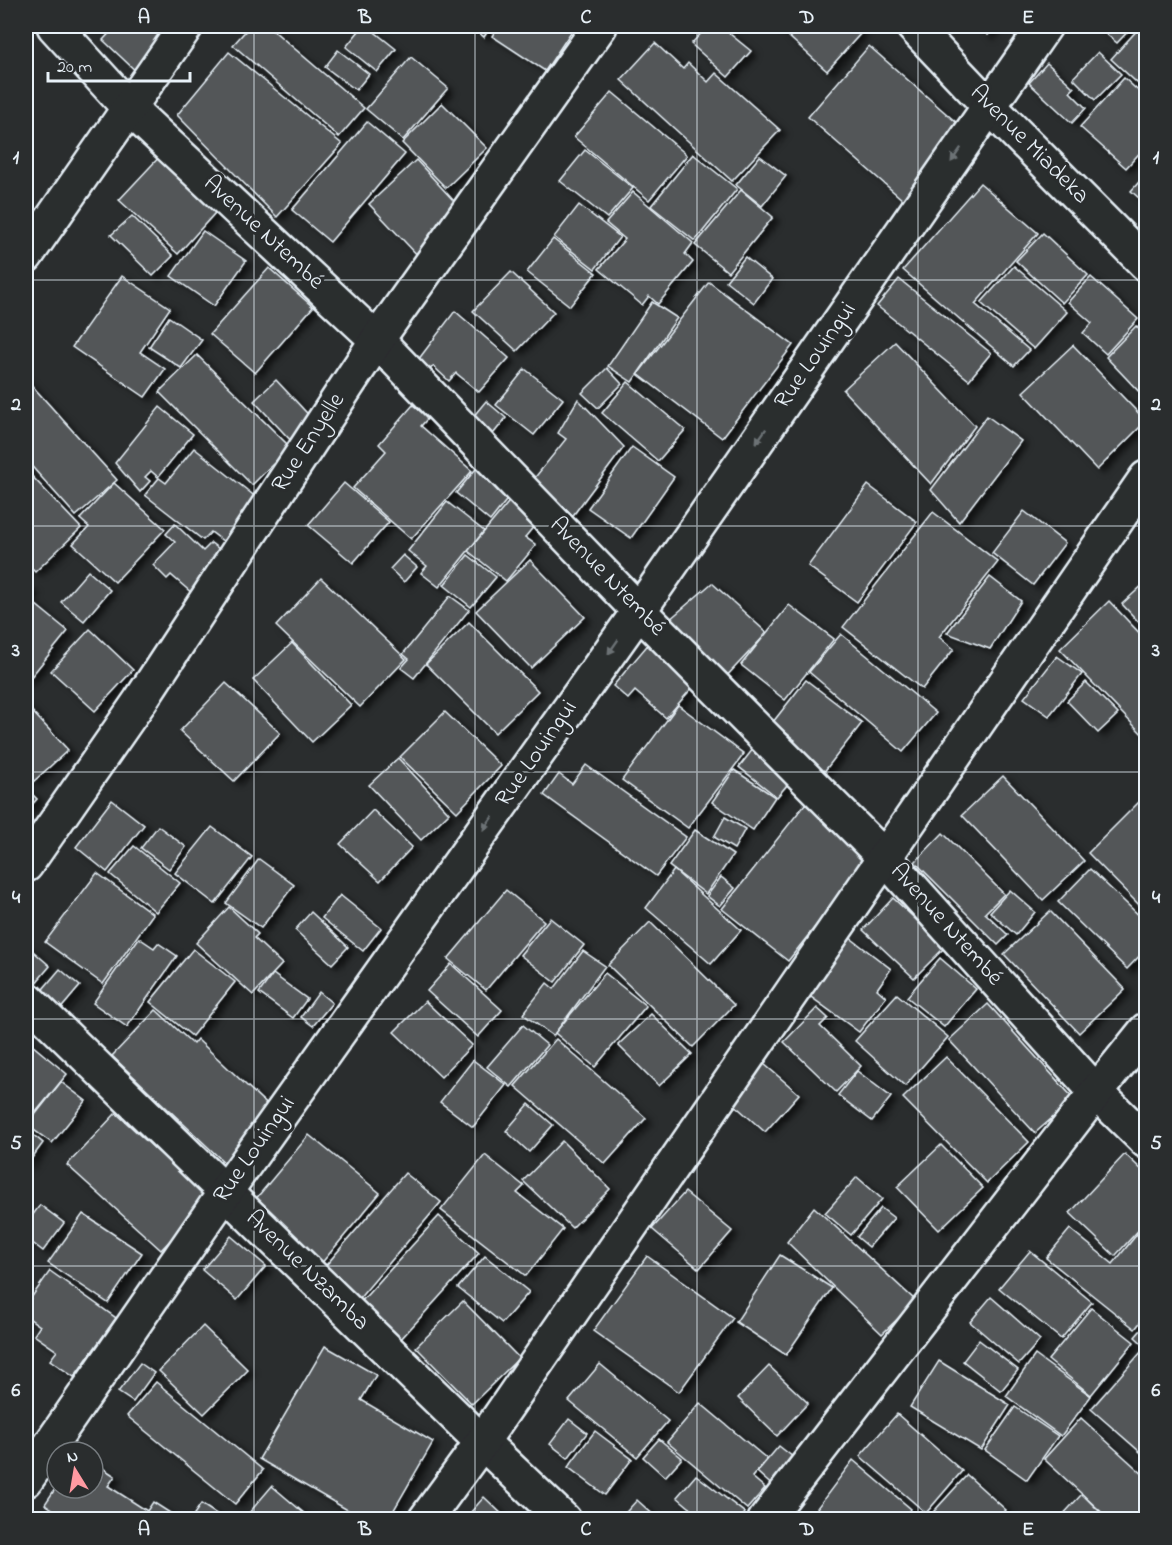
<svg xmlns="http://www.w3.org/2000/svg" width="1172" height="1545" font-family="'Indie Flower',sans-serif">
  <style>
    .building { fill: #535759; stroke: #e8f1f8; stroke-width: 1.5; filter: url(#shadow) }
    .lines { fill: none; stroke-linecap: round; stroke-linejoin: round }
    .minor-casing { stroke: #e8f1f8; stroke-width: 38 }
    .minor { stroke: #2a2d2e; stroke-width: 33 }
    .oneway { fill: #6c7275 }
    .grid { fill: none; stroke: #e8f1f8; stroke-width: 1.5; stroke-opacity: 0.55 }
    .labels { text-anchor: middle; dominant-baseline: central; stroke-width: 6; stroke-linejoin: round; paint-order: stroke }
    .street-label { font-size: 24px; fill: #e8f1f8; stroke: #2a2d2e }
    .neatline { fill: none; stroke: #e8f1f8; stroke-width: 2 }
    .grid-label { font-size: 20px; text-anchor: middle; font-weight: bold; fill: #e8f1f8 }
  </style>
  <defs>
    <filter id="shadow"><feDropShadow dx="6" dy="4" stdDeviation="3" flood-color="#0009"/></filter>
  </defs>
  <rect width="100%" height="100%" fill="#2a2d2e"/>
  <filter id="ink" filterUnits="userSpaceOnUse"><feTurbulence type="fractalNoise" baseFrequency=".0167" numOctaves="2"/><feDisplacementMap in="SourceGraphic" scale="12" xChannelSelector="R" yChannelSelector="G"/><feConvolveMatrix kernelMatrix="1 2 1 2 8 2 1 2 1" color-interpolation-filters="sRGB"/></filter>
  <g filter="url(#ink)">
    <g class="building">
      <polygon points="98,26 114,26 106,33"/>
      <polygon points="116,26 153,26 171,42 140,75 103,40"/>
      <polygon points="250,26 268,26 364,108 339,137 233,45"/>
      <polygon points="363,26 367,26 396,49 377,72 346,47"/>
      <polygon points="471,26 491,26 484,37"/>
      <polygon points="499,26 575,26 545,71 492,36"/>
      <polygon points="708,26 720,26 751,51 728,77 691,44"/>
      <polygon points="777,26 853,26 861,33 827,71"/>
      <polygon points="979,26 997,26 988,35"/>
      <polygon points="1097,26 1133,26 1117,43"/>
      <polygon points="1141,26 1146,26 1146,91 1111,59"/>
      <polygon points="655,43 683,69 688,63 708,82 716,73 780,130 732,181 621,80"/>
      <polygon points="869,46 965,130 903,200 808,117"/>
      <polygon points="338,50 369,74 356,90 325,67"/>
      <polygon points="229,52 342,144 277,217 177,115"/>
      <polygon points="1098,52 1121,74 1095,100 1073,78"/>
      <polygon points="411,57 448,88 403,140 366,109"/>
      <polygon points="1047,63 1074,88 1070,92 1086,108 1072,123 1029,83"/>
      <polygon points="1124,78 1146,98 1146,146 1126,168 1080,127"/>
      <polygon points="612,92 687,155 649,200 574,137"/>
      <polygon points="442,103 487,148 446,188 402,143"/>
      <polygon points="367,122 405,154 330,242 292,210"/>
      <polygon points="585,150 633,188 607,218 560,181"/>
      <polygon points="164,152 223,204 178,254 119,200"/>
      <polygon points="693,154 737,189 695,241 651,206"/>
      <polygon points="760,156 786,176 762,206 736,185"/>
      <polygon points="416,160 465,213 422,260 369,204"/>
      <polygon points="1146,174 1146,204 1131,191"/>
      <polygon points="980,183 1038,233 975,304 1029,350 1014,366 903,270"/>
      <polygon points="741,190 773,217 728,272 695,245"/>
      <polygon points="633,192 693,243 685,254 693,262 658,304 649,296 642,305 599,269 625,239 606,223"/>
      <polygon points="579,205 620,237 595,269 554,237"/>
      <polygon points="132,216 173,256 153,276 111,235"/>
      <polygon points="203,231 246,261 214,306 171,276"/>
      <polygon points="1043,233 1088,275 1062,303 1016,261"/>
      <polygon points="553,239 596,273 570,306 527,272"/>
      <polygon points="745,257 772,279 754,303 726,281"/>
      <polygon points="1014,266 1067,312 1034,349 981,303"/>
      <polygon points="269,268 313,307 255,373 210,334"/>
      <polygon points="511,272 554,312 517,351 473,311"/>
      <polygon points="122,276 170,308 140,352 165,369 145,397 72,347"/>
      <polygon points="1091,277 1138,319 1106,354 1083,333 1092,323 1068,302"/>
      <polygon points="899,279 991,353 969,380 877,306"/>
      <polygon points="709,282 793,345 722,438 638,374"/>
      <polygon points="652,302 677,318 632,382 608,366"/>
      <polygon points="455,311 509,358 479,392 456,373 449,381 433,366 426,374 415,364"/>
      <polygon points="169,317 202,340 181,368 149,347"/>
      <polygon points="1136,326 1146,337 1146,399 1106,357"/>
      <polygon points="895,342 975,426 931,484 843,390"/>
      <polygon points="1073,345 1146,421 1097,470 1023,392"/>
      <polygon points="197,355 290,447 252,485 159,392"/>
      <polygon points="607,368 622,384 598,408 582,393"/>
      <polygon points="525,369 563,399 534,435 496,405"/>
      <polygon points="26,379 117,480 76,516 26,460"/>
      <polygon points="276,380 318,425 295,445 254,401"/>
      <polygon points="628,382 685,430 658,461 602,413"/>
      <polygon points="578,399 624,447 571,518 533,480 566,439 558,433"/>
      <polygon points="486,401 506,418 493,434 472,418"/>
      <polygon points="413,405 428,418 421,426 472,471 411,539 353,488 386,451 379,444"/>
      <polygon points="160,407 193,434 158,477 151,471 145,477 150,481 140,492 115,463"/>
      <polygon points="987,416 1021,441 959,522 931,490"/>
      <polygon points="632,447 674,477 631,538 588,508"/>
      <polygon points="194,448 257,498 223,541 211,532 203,540 145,495 159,478 166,483"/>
      <polygon points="480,464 513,492 490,521 456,493"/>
      <polygon points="26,470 81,528 35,572 26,563"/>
      <polygon points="114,483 165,529 115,582 73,544 89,527 80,519"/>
      <polygon points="344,483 389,522 353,563 308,525"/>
      <polygon points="868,485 917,522 857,602 808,566"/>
      <polygon points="513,497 540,519 525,537 536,545 506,581 468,551"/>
      <polygon points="447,502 484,531 439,587 421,573 427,566 408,551"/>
      <polygon points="1024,511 1065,543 1033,585 992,553"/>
      <polygon points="933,512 998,562 939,637 954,649 922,689 843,627"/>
      <polygon points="175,524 203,551 211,543 227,555 193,594 171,575 167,579 153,565 175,542 166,534"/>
      <polygon points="403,555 417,567 404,582 390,569"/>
      <polygon points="468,555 496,577 471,607 444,585"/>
      <polygon points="530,560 585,617 531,668 476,611"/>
      <polygon points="88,571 110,590 84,621 61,602"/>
      <polygon points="990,577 1021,601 990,649 947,633"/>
      <polygon points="321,578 406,659 360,707 276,626"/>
      <polygon points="1146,582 1146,630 1122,604"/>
      <polygon points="712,583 767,633 722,681 669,620"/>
      <polygon points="26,585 33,592 26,600"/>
      <polygon points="450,596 469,610 414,678 401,668 409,659 403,654"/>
      <polygon points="30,600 68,631 26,683 26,605"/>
      <polygon points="1109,601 1146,640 1146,738 1060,649"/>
      <polygon points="789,605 834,639 785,700 741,665"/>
      <polygon points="469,622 538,691 495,733 426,664"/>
      <polygon points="90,629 133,670 95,711 51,671"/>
      <polygon points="841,634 936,713 903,752 809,672"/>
      <polygon points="651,641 697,682 666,718 635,691 628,699 613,686"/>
      <polygon points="292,643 351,705 312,742 253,680"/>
      <polygon points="1057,656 1082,674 1049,716 1024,698"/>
      <polygon points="806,680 862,723 823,773 790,746 795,740 773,722"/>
      <polygon points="1086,682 1118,714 1098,733 1067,701"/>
      <polygon points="226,683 280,733 234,781 180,731"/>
      <polygon points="26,705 68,750 33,782 26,774"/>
      <polygon points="678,705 744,754 688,828 622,780"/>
      <polygon points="445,712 501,766 457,812 400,757"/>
      <polygon points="753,749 792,779 777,797 739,767"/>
      <polygon points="398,758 449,813 421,840 369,785"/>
      <polygon points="586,765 686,837 656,876 544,795 559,774 572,784"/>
      <polygon points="734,770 775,797 753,830 712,802"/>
      <polygon points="1003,776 1084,861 1043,900 962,815"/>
      <polygon points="26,788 37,799 26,811"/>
      <polygon points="1146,795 1146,912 1088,853"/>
      <polygon points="112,800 144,825 107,872 76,847"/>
      <polygon points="805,804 871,856 788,961 722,909"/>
      <polygon points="373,810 412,847 380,881 340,844"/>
      <polygon points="725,817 745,829 734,849 714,837"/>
      <polygon points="158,826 186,847 169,869 141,848"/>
      <polygon points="212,827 252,857 215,904 175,873"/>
      <polygon points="695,830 733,855 706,894 669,866"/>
      <polygon points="943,833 1004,894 985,913 1008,935 998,945 915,862"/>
      <polygon points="134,846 180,883 156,912 110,874"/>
      <polygon points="259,859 294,885 261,928 226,903"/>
      <polygon points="1090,869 1146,922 1146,949 1127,969 1058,902"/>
      <polygon points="674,870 741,930 711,964 646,908"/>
      <polygon points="97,873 153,914 103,984 45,942"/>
      <polygon points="721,877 735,888 720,906 707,896"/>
      <polygon points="506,890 544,921 486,990 448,959"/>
      <polygon points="1010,890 1035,912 1016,935 990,912"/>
      <polygon points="340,895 381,928 363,951 322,918"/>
      <polygon points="893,898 945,947 914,978 863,930"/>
      <polygon points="229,907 258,934 254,938 282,964 253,995 196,943"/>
      <polygon points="1050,911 1125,989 1079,1033 1004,954"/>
      <polygon points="311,912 348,947 332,964 295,930"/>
      <polygon points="550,918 584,945 555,982 520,955"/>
      <polygon points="650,922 734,1005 693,1047 608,965"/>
      <polygon points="849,937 891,969 877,989 886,997 859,1032 807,994"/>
      <polygon points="139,938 154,948 158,943 177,956 127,1027 93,1003"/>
      <polygon points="26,945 50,966 34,985 26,977"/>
      <polygon points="193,949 235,982 192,1036 150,1002"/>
      <polygon points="583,951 605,966 553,1036 523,1014 547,983 554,989"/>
      <polygon points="940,958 976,989 944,1027 907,997"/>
      <polygon points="451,964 502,1010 478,1037 427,991"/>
      <polygon points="60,969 80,986 58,1012 38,995"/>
      <polygon points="605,973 646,1006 595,1067 555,1033"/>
      <polygon points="273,974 307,999 293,1018 259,993"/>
      <polygon points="319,992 332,1003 313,1026 301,1017"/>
      <polygon points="897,994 948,1037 905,1086 855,1041"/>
      <polygon points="425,1001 472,1045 441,1077 394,1032"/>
      <polygon points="988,1004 1074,1099 1035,1133 949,1040"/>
      <polygon points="817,1008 828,1018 820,1026 861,1066 836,1092 784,1042"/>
      <polygon points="156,1010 193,1044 197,1039 278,1115 228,1166 112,1056"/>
      <polygon points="651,1014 692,1054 659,1086 618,1045"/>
      <polygon points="523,1025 547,1045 511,1087 487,1067"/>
      <polygon points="556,1039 646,1118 605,1164 515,1086"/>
      <polygon points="26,1040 67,1074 27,1123 26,1122"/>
      <polygon points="946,1057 1029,1142 987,1183 903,1098"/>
      <polygon points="473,1060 506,1085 473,1127 440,1102"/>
      <polygon points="764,1064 799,1094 765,1132 730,1101"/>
      <polygon points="857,1071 891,1097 872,1121 838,1095"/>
      <polygon points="61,1082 86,1101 52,1143 27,1125"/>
      <polygon points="529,1104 553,1125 529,1152 506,1131"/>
      <polygon points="116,1113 209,1199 161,1250 67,1165"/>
      <polygon points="26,1129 43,1143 26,1166"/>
      <polygon points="309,1135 380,1193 320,1265 249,1207"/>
      <polygon points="562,1141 610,1189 572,1228 523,1181"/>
      <polygon points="941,1145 983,1188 939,1230 897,1187"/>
      <polygon points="1125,1154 1146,1174 1146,1222 1115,1256 1070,1213"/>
      <polygon points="485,1155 524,1186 517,1193 563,1229 526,1276 441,1210"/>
      <polygon points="405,1173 441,1202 358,1300 322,1270"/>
      <polygon points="857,1177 882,1199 851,1235 825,1213"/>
      <polygon points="685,1192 732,1231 699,1269 652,1229"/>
      <polygon points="40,1205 64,1223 43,1251 26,1238 26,1224"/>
      <polygon points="814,1207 916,1301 882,1334 787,1242"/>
      <polygon points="881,1208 894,1218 869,1247 857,1237"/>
      <polygon points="83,1214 142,1253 108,1303 48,1263"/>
      <polygon points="439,1216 479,1253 400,1340 359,1304"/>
      <polygon points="1146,1223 1146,1315 1135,1329 1046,1258 1070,1229 1113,1264"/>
      <polygon points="231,1236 266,1266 237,1300 202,1270"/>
      <polygon points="1030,1251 1092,1302 1061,1339 999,1288"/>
      <polygon points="780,1255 832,1288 786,1355 736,1322"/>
      <polygon points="485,1256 529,1292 502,1323 458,1288"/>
      <polygon points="647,1256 733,1318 679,1392 593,1331"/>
      <polygon points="50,1271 116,1318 74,1377 50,1360 57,1351 34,1335 40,1326 26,1316 26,1305"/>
      <polygon points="991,1297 1040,1340 1019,1364 970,1322"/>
      <polygon points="463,1301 519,1358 472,1404 416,1347"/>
      <polygon points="1091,1308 1134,1342 1091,1395 1048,1360"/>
      <polygon points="1146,1324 1146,1347 1135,1337"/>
      <polygon points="203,1326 248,1370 204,1414 159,1371"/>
      <polygon points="979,1340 1018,1370 1001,1391 963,1361"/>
      <polygon points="325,1346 376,1375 361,1400 433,1442 388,1520 365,1520 259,1459"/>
      <polygon points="1142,1351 1146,1355 1146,1457 1091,1409"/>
      <polygon points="1035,1355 1091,1396 1061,1436 1006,1396"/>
      <polygon points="939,1361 1010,1405 981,1450 910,1407"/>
      <polygon points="140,1363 154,1373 133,1402 118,1392"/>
      <polygon points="600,1364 668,1421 637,1457 569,1401"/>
      <polygon points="769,1366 808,1403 777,1436 738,1398"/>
      <polygon points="156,1382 263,1470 235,1504 127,1416"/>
      <polygon points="700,1403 767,1459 752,1477 765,1488 747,1509 667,1442"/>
      <polygon points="1015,1407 1058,1436 1027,1480 985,1450"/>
      <polygon points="897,1414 962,1471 926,1513 860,1456"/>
      <polygon points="1081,1418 1146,1477 1146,1520 1110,1520 1044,1459"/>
      <polygon points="569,1419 587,1433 568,1458 550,1444"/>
      <polygon points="595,1431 632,1459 605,1495 568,1467"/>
      <polygon points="659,1439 682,1458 665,1477 643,1457"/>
      <polygon points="779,1446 798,1461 776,1489 757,1472"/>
      <polygon points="853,1460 911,1509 898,1520 832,1520 817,1508"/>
      <polygon points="93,1462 115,1476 108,1486 147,1511 153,1502 181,1520 69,1520 45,1504 57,1486 57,1488 93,1488"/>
      <polygon points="696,1475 745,1513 740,1520 688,1520 695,1512 677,1497"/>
      <polygon points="967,1475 1006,1510 997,1520 926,1520"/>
      <polygon points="272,1486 312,1520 243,1520"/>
      <polygon points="1082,1494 1108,1520 1058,1520"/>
      <polygon points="484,1497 508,1520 464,1520"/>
      <polygon points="637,1500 659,1520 619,1520"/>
      <polygon points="201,1504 218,1515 215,1520 190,1520"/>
      <polygon points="910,1513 917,1520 903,1520"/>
    </g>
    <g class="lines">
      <defs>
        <g id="minor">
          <polyline points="54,26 128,107 377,340 639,611 885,858 1096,1092 1146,1141"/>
          <polyline points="913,26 990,107 1146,264"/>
          <polyline points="26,256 186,26"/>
          <polyline points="26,865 140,701 377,340 600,26"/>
          <polyline points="26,998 482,1442 564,1520"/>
          <polyline points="26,1480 226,1191 639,611 1045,26"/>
          <polyline points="425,1520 482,1442 1146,478"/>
          <polyline points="765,1520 1096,1092 1146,1030"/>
        </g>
      </defs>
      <use href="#minor" class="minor-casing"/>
      <use href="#minor" class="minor"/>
    </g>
    <defs><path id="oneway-solid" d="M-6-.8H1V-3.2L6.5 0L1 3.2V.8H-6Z" transform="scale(1.5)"/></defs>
    <g class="oneway">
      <use href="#oneway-solid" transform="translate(956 155) rotate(125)"/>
      <use href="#oneway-solid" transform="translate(761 436) rotate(125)"/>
      <use href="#oneway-solid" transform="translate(613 647) rotate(125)"/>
      <use href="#oneway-solid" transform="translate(488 823) rotate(125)"/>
    </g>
  </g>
  <path class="grid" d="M 254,26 L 254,1520M 475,26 L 475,1520M 697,26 L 697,1520M 918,26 L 918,1520M 26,280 L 1146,280M 26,526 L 1146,526M 26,772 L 1146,772M 26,1019 L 1146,1019M 26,1266 L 1146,1266"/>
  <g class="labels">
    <g class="street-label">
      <text transform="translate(1029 145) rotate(45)">Avenue Miadeka</text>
      <text transform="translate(263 233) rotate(43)">Avenue Ntembé</text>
      <text transform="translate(816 356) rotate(-55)">Rue Louingui</text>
      <text transform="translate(309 443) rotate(-57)">Rue Enyelle</text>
      <text transform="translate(607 577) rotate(46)">Avenue Ntembé</text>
      <text transform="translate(537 754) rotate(-55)">Rue Louingui</text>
      <text transform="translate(946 925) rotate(48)">Avenue Ntembé</text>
      <text transform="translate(255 1150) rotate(-55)">Rue Louingui</text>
      <text transform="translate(307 1271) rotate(44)">Avenue Nzamba</text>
    </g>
  </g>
  <rect width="1172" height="1545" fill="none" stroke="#2a2d2e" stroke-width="66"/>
  <g transform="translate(75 1470) rotate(349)"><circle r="28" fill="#2a2d2e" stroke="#767b7f" stroke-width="1.5"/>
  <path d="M0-4.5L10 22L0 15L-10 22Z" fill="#ff9aa2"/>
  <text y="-9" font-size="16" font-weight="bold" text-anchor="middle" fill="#e8f1f8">N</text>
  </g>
  <path d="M48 72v9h142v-9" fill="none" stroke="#e8f1f8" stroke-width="3"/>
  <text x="57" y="72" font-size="18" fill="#e8f1f8" stroke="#2a2d2e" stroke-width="4.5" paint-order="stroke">20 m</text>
  <rect x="33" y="33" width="1106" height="1479" class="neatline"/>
  <g class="grid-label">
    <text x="144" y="23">A</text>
    <text x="365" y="23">B</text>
    <text x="586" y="23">C</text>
    <text x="807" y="23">D</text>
    <text x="1028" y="23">E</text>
    <text x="16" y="163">1</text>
    <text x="1156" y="163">1</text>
    <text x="16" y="410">2</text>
    <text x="1156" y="410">2</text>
    <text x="16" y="656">3</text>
    <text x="1156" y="656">3</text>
    <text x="16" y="903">4</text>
    <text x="1156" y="903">4</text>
    <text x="16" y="1149">5</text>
    <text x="1156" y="1149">5</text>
    <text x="16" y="1396">6</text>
    <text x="1156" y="1396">6</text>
    <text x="144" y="1535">A</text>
    <text x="365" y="1535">B</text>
    <text x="586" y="1535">C</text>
    <text x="807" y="1535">D</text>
    <text x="1028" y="1535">E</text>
  </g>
</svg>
